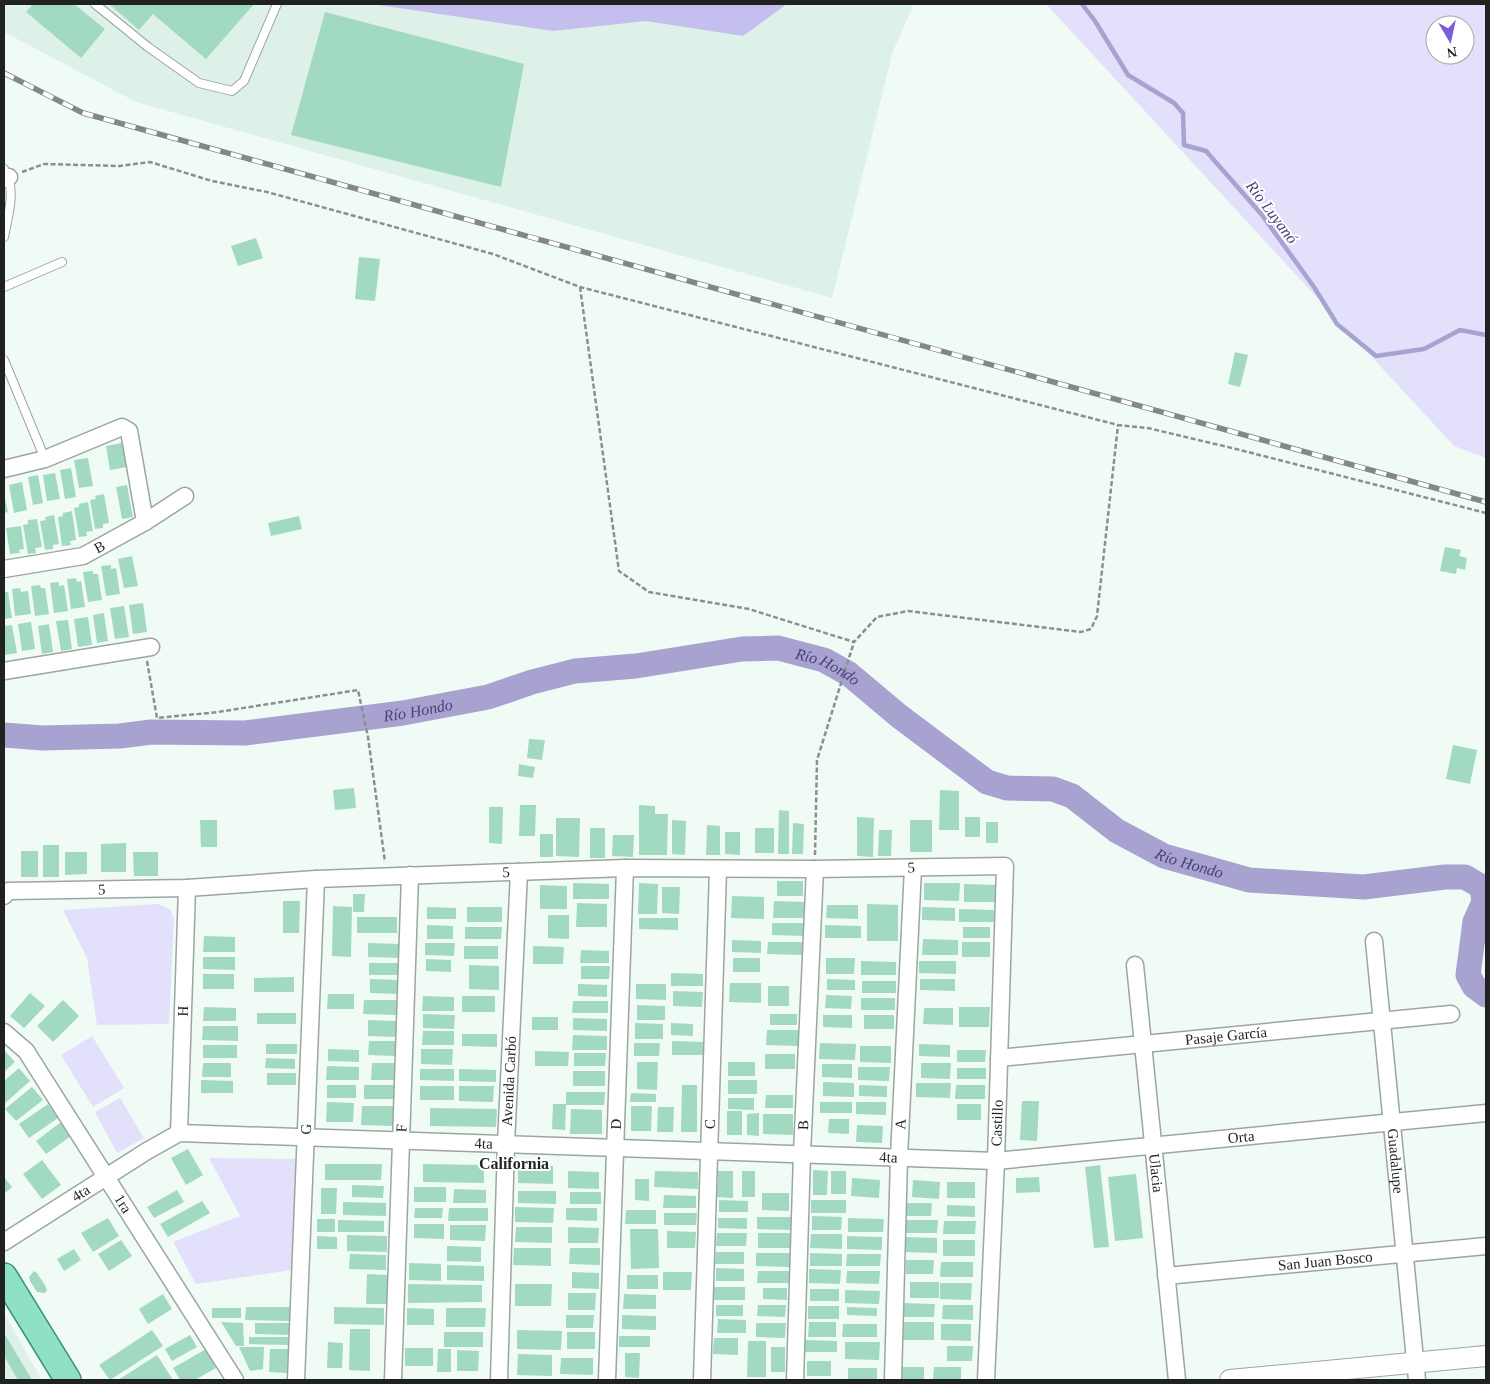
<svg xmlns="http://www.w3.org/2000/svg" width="1490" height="1384" font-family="'Times New Roman',serif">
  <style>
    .built { fill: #def1e8 }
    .green { fill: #e2e0fb; fill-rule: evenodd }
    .forest { fill: #c4bfef }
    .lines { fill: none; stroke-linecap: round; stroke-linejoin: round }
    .stream { stroke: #a7a2d0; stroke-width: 4.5 }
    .river { stroke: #a7a2d0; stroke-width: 25 }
    .building { fill: #a2d9c1 }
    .service-casing { stroke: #9ca6a1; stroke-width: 10 }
    .minor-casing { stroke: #9ca6a1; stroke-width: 19 }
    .tertiary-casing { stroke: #9ca6a1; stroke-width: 22 }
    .primary-casing { stroke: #389172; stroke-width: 28 }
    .path { stroke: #8a908d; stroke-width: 2.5; stroke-dasharray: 5 2.5; stroke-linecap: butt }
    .service { stroke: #fff; stroke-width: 8 }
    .minor { stroke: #fff; stroke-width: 16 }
    .tertiary { stroke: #fff; stroke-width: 20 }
    .primary { stroke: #8fe1c5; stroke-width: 25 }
    .rail-casing { stroke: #828885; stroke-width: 5.5 }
    .rail { stroke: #fff; stroke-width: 4; stroke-dasharray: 11; stroke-linecap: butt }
    .labels { text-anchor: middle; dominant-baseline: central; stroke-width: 4; stroke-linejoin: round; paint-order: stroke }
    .street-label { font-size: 15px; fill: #1f2221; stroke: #fff }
    .water-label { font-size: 16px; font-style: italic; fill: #4b407b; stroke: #fff }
    .neighbourhood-label { font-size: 16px; font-weight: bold; fill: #1f2221; stroke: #fff }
  </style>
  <rect width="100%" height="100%" fill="#f1fbf6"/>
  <g class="built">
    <polygon points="4,4 914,4 893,51 832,298 136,102 4,32"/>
    <polygon points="4,1313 42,1380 4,1380"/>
  </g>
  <g class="green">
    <path d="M 1046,4 L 1486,4 L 1486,458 L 1454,446 ZM 1435,25 L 1465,25 L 1465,55 L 1435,55 Z"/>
    <polygon points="158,904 170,909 174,919 169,1024 97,1025 87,958 63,910"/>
    <polygon points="92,1036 124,1088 93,1107 61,1055"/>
    <polygon points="120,1098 144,1138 117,1153 95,1112"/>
    <polygon points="209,1158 299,1159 292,1270 196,1284 173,1242 240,1216"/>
  </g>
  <polygon class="forest" points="372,4 787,4 743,36 646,21 553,31"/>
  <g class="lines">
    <polyline class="stream" points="1082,4 1095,21 1128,75 1174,103 1183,113 1184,145 1206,151 1262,215 1314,287 1337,324 1376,356 1424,349 1460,330 1486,335"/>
    <path class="river" id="s1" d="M 4,735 L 43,738 L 120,736 L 151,732 L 245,733 L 403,713 L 488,697 L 532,682 L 575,671 L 636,666 L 742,649 L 778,648 L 824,660 L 849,674 L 899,716 L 987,782 L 1007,788 L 1053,789 L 1072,796 L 1117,831 L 1164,856 L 1249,880 L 1364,887 L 1445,877 L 1465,877 L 1482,887 L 1484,902 L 1475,922 L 1468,975 L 1474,986 L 1486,995"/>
  </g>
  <g class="building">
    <polygon points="33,4 74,4 105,29 81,58 26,12"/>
    <polygon points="109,4 254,4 206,59 153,14 139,30"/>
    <polygon points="325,12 524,64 501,187 291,135"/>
    <polygon points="256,238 263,258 238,266 231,246"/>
    <polygon points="359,257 380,259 375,301 355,299"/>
    <polygon points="1235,352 1248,355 1240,387 1228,384"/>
    <polygon points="122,443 127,467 110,470 106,446"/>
    <polygon points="88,458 93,486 79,488 74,460"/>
    <polygon points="71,468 76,497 65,499 60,470"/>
    <polygon points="55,473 60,499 47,501 43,475"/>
    <polygon points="38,475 43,503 33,505 28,477"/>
    <polygon points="22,482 27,510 14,513 9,485"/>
    <polygon points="127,485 133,517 122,519 116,487"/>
    <polygon points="4,494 8,512 4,513"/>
    <polygon points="104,494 109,523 103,524 103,528 95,529 90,500 96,499 95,496"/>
    <polygon points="88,502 93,531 86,532 87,536 79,537 74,508 79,507 79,504"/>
    <polygon points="72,511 76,540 70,541 71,545 62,546 58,517 63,516 63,513"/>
    <polygon points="54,515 59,544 53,545 53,549 45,550 40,521 46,520 45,517"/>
    <polygon points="299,516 302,529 271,536 268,523"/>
    <polygon points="37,519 42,547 35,548 36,553 28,554 23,525 28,524 28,520"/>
    <polygon points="21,526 24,549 19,550 20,553 10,554 6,528"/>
    <polygon points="1445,547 1461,550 1459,556 1467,558 1465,570 1457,568 1456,574 1440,571"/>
    <polygon points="132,556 138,586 124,588 118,559"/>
    <polygon points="111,565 111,569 116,568 120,594 106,596 101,566"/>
    <polygon points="93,571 93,574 98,574 102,600 88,602 83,572"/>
    <polygon points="76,578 77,582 81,581 85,607 71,609 67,579"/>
    <polygon points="59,582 59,586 64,585 68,611 54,613 50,583"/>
    <polygon points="40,585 41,588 45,588 49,614 35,616 31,586"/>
    <polygon points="20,588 21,592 28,591 31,614 15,616 12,589"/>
    <polygon points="4,592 8,592 12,618 4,619"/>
    <polygon points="143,603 147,632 133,634 129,605"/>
    <polygon points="124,606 129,637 115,639 110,608"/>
    <polygon points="104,613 108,641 97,643 93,615"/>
    <polygon points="88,617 92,645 78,647 74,619"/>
    <polygon points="68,620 72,649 61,651 56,621"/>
    <polygon points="31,622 35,649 22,651 18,624"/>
    <polygon points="49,624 53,652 42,654 38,626"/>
    <polygon points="12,625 17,653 4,655 4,626"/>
    <polygon points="529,739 545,740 542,760 527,758"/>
    <polygon points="1453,745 1477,750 1470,784 1446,779"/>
    <polygon points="519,764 535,767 533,778 518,776"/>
    <polygon points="354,788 356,808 335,810 333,790"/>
    <polygon points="940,790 959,791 959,830 939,830"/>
    <polygon points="520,805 536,805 535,836 519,836"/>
    <polygon points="639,805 655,806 655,814 668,814 667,855 639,855"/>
    <polygon points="489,807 503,807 502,844 489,843"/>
    <polygon points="779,810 789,811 789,854 778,854"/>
    <polygon points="857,817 874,818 873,857 857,856"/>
    <rect x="965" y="817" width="15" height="20"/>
    <polygon points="556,818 580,818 579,857 556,856"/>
    <polygon points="200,820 217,820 217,847 201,847"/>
    <polygon points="672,820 686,821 685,855 672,854"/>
    <rect x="910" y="820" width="22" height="32"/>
    <rect x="986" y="822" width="12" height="21"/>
    <polygon points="793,823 804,824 803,854 792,854"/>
    <polygon points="707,825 720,826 720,855 706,855"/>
    <rect x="590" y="828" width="15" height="30"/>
    <rect x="755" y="828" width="19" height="25"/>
    <polygon points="879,830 892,830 891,856 878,856"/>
    <polygon points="725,832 740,832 740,855 725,854"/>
    <rect x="540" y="834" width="13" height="23"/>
    <polygon points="613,835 634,835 633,857 612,856"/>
    <polygon points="126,843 126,872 101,872 101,844"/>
    <rect x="43" y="845" width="16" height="32"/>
    <rect x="21" y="851" width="17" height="26"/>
    <polygon points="65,852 87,852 87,874 65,875"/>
    <polygon points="133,852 158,852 158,876 134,876"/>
    <rect x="777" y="881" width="26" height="15"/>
    <polygon points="573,883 609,884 609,899 573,899"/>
    <polygon points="639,883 658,884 657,914 638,914"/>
    <polygon points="924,883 960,883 959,901 924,900"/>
    <polygon points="964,884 997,885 997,902 964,902"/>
    <polygon points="540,885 567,886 567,909 540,909"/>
    <polygon points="662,887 680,887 679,914 662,913"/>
    <polygon points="353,894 365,894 364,912 353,912"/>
    <polygon points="732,896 764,897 764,919 731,918"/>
    <polygon points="283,901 300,901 299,933 283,933"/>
    <polygon points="774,901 805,902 804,918 773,918"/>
    <polygon points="577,903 607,904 607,927 576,927"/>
    <polygon points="867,904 898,905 898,941 867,941"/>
    <polygon points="827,905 858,905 858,919 826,918"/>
    <polygon points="333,906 352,907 351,957 332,956"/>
    <polygon points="427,907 456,908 456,919 427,919"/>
    <rect x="467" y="907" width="35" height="15"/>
    <polygon points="922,907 955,908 955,921 922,920"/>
    <polygon points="959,909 994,910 994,922 959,922"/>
    <polygon points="548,915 569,915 569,939 548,938"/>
    <rect x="357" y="917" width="40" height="16"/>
    <polygon points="639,918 678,918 678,930 639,929"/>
    <polygon points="772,923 803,923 803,936 772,935"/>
    <polygon points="427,925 453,926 453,939 427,939"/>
    <polygon points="825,925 861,926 861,938 825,938"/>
    <polygon points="465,927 502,927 501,939 465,939"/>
    <rect x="963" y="927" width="27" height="11"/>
    <polygon points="204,936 235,937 235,952 203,952"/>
    <polygon points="923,939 958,940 958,955 922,955"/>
    <polygon points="732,940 761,941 761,953 732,952"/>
    <polygon points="768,942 802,942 802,955 767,954"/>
    <rect x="962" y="942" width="28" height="15"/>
    <polygon points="368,943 400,944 400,958 368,957"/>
    <polygon points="425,943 455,943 454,956 425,955"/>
    <rect x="464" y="946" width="34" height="13"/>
    <polygon points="533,946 564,947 563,964 533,964"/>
    <polygon points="581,950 609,951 609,963 580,963"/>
    <polygon points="203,957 235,957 235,970 203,969"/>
    <rect x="733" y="958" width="27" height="14"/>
    <polygon points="826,958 855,958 854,974 826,974"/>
    <polygon points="426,959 451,960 451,972 426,971"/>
    <polygon points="861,961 896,962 896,975 861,975"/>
    <polygon points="919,961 956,961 956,974 919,973"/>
    <rect x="369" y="963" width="30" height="12"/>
    <polygon points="469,965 499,966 499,990 469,989"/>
    <polygon points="581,966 610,966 609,979 581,979"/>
    <polygon points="671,973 703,974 703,986 671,986"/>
    <rect x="203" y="974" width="31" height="15"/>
    <polygon points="294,977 294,992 254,992 254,978"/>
    <polygon points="370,979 399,980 399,994 370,993"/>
    <polygon points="827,979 855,980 855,990 827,990"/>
    <polygon points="920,979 955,979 955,991 920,990"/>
    <rect x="862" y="981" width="34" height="12"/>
    <polygon points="730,983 761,983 761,1003 729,1002"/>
    <polygon points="578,984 607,985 607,997 578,996"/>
    <polygon points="636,984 666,984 666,1000 636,999"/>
    <rect x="768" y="986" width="21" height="20"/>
    <polygon points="673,991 703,992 702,1007 673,1006"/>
    <polygon points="30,993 45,1006 24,1028 10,1016"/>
    <polygon points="328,994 354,994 354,1009 327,1009"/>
    <polygon points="826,995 852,996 851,1009 825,1008"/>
    <polygon points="423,996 454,997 454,1011 422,1011"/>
    <rect x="462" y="996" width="33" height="16"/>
    <rect x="861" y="998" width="34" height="12"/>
    <polygon points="63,1000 79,1016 53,1042 37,1026"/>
    <polygon points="364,1000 399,1000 398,1015 363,1014"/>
    <polygon points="573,1001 608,1001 608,1013 572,1013"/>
    <polygon points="637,1005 665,1006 665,1020 637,1020"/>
    <polygon points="204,1007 236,1008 236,1021 203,1021"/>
    <polygon points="959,1007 990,1007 989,1027 959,1027"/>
    <polygon points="924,1008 953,1008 953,1025 923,1024"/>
    <rect x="257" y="1013" width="39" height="11"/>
    <polygon points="423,1014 455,1015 454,1029 423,1028"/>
    <rect x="770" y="1014" width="27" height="11"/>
    <polygon points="823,1015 852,1015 852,1028 823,1027"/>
    <rect x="864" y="1015" width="30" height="14"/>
    <rect x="532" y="1017" width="26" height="13"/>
    <polygon points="573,1018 607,1019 607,1031 573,1030"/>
    <polygon points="368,1020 396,1021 396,1037 368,1036"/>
    <polygon points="635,1023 663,1024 663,1039 635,1039"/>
    <polygon points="671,1023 693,1024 693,1036 671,1035"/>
    <polygon points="203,1026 238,1026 238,1041 202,1040"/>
    <polygon points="767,1030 798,1030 798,1046 766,1045"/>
    <polygon points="423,1031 454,1031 454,1045 422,1045"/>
    <polygon points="462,1034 497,1034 497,1047 462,1046"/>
    <polygon points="573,1035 607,1036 607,1050 572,1050"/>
    <polygon points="369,1041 395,1041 395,1056 368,1055"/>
    <polygon points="672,1041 706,1042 706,1055 672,1055"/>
    <polygon points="634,1043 660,1043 659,1056 634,1056"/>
    <polygon points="820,1043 856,1044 855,1060 819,1059"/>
    <rect x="266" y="1044" width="31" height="10"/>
    <polygon points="919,1044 950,1045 950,1057 919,1056"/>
    <rect x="203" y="1045" width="34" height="13"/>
    <polygon points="860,1046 891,1046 891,1063 860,1062"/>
    <polygon points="328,1049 359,1050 359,1062 328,1061"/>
    <polygon points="421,1049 453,1049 452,1065 421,1064"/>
    <polygon points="4,1050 15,1062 4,1072"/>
    <polygon points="957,1050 986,1050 985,1062 957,1062"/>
    <polygon points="535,1051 569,1052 568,1066 535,1066"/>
    <polygon points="574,1053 606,1053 605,1066 574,1066"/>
    <rect x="765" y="1054" width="30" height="15"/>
    <polygon points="266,1058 295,1059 295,1069 265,1068"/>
    <polygon points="637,1062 658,1062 657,1090 637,1089"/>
    <rect x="728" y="1062" width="27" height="14"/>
    <polygon points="203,1063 231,1063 231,1077 202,1077"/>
    <polygon points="372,1063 397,1063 397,1080 371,1080"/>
    <polygon points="921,1063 951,1063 950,1079 921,1078"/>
    <polygon points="822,1064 852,1064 852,1078 822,1077"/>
    <polygon points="327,1066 359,1067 359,1080 326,1080"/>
    <polygon points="858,1067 890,1067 889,1081 858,1080"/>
    <polygon points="19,1068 30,1081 4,1104 4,1081"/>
    <rect x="957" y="1068" width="29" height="11"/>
    <polygon points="420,1069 454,1069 454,1081 420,1080"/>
    <polygon points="459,1069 496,1070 496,1082 459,1081"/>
    <rect x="573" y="1071" width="32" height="15"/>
    <rect x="267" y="1073" width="29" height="12"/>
    <polygon points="201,1080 233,1081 233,1093 201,1093"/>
    <rect x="728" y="1080" width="29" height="14"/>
    <polygon points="823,1082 854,1083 854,1097 823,1096"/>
    <polygon points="916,1083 951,1083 950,1098 916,1097"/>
    <rect x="327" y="1085" width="29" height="13"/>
    <polygon points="364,1085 396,1085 395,1099 364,1099"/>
    <polygon points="682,1085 697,1085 697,1132 681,1132"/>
    <polygon points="859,1085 887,1086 887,1097 859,1096"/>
    <polygon points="956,1085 985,1085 985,1099 955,1099"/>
    <rect x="420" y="1086" width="34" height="14"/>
    <polygon points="459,1086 494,1086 493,1102 459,1101"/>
    <polygon points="32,1087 43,1100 16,1121 5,1109"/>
    <polygon points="566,1092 605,1092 604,1105 566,1105"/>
    <polygon points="631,1093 656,1094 656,1102 630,1102"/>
    <polygon points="766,1095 793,1095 793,1108 765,1108"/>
    <polygon points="728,1098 754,1098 754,1110 728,1109"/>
    <polygon points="1022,1101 1039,1101 1037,1141 1020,1140"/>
    <polygon points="327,1102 354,1103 353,1122 326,1122"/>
    <rect x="820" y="1102" width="32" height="11"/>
    <polygon points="856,1102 886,1102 886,1115 856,1114"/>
    <polygon points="48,1104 58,1118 29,1138 19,1124"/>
    <polygon points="553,1104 566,1104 565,1130 552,1129"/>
    <rect x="957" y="1104" width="24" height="16"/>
    <polygon points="362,1106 393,1106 393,1126 361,1125"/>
    <polygon points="631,1106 652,1106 651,1131 631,1131"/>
    <polygon points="658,1107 674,1107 673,1132 657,1132"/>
    <polygon points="430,1108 497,1109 496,1127 430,1126"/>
    <polygon points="571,1109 602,1110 602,1134 570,1134"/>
    <rect x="727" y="1111" width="15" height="24"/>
    <polygon points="759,1113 759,1136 747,1135 747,1114"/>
    <polygon points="763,1114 793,1114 793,1135 763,1134"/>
    <polygon points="829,1119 849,1119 849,1134 828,1133"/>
    <polygon points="61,1122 71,1136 46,1154 36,1141"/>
    <polygon points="857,1125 883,1126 882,1143 856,1142"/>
    <polygon points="188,1149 203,1175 186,1185 171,1158"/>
    <polygon points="42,1160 61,1185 42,1199 23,1174"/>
    <polygon points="325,1164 382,1164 381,1180 325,1180"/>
    <polygon points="423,1164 484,1165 484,1183 423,1182"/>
    <polygon points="1100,1165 1109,1247 1094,1248 1085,1167"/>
    <polygon points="518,1166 553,1166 553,1184 518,1183"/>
    <polygon points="813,1170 828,1171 827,1195 813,1195"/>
    <polygon points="568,1171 599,1172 599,1189 568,1188"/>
    <polygon points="655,1171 698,1172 698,1189 654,1187"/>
    <polygon points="718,1171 733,1171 733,1198 717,1197"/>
    <rect x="742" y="1171" width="13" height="26"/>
    <rect x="831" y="1171" width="15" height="23"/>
    <polygon points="1136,1174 1143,1238 1115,1241 1108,1177"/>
    <polygon points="4,1177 12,1187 4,1194"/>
    <polygon points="1039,1177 1040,1192 1016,1193 1016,1178"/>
    <polygon points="852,1178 880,1180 879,1198 851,1196"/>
    <polygon points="635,1179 649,1179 649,1201 635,1200"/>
    <polygon points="913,1180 940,1182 939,1199 912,1197"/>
    <rect x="947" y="1182" width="28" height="16"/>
    <polygon points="352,1185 384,1186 383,1198 352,1197"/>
    <rect x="414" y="1187" width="32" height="15"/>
    <polygon points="321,1188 337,1188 336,1214 321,1214"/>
    <polygon points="454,1189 486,1190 486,1203 453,1203"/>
    <polygon points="177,1190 184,1202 154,1218 147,1207"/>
    <polygon points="518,1191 556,1191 556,1204 518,1203"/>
    <rect x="570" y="1192" width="31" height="12"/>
    <polygon points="762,1193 789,1193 789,1211 762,1210"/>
    <polygon points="664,1195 696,1196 696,1208 663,1208"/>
    <polygon points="719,1200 748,1201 748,1212 719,1212"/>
    <rect x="811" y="1200" width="35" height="13"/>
    <polygon points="202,1201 210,1213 168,1237 160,1224"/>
    <polygon points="343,1202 386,1203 386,1216 343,1215"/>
    <polygon points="907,1203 932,1203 931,1216 907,1216"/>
    <polygon points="947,1205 975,1206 975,1217 947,1216"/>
    <polygon points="515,1207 554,1208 553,1223 515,1222"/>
    <polygon points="415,1208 443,1208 442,1218 414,1218"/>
    <polygon points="449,1208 488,1208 488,1221 448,1221"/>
    <polygon points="566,1208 597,1208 597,1221 566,1220"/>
    <polygon points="626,1210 656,1210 656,1224 625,1224"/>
    <polygon points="664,1213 697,1213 696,1225 664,1225"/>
    <polygon points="812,1216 842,1217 841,1230 812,1230"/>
    <polygon points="757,1217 792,1217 792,1230 757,1229"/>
    <polygon points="108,1218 119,1236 93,1252 81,1233"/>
    <polygon points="718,1218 747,1218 747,1229 718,1228"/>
    <polygon points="848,1218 884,1219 883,1232 848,1232"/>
    <rect x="317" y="1219" width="18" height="13"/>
    <polygon points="338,1220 384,1221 384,1232 338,1232"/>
    <polygon points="905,1220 938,1220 937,1233 905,1233"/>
    <polygon points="944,1221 976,1221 975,1234 943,1234"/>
    <polygon points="414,1224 444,1224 444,1239 414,1238"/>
    <polygon points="450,1225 486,1225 485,1241 450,1240"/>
    <polygon points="516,1227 552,1227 552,1243 515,1242"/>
    <polygon points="568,1227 599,1228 598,1243 568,1243"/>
    <polygon points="630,1229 658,1229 659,1268 631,1269"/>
    <polygon points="667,1231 696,1232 695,1248 667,1248"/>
    <polygon points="717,1233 747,1233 746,1246 716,1246"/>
    <polygon points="758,1233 792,1233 791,1248 758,1248"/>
    <polygon points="811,1234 842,1234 842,1249 810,1248"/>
    <polygon points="347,1235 387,1236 387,1252 347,1251"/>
    <polygon points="317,1236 337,1237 337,1249 317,1249"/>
    <polygon points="847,1236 882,1237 882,1250 847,1249"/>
    <polygon points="903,1237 937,1238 937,1253 903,1252"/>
    <polygon points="121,1240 132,1256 109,1271 98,1254"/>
    <rect x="943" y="1240" width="32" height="16"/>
    <polygon points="447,1246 481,1247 481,1262 447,1261"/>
    <polygon points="514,1248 551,1248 551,1266 513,1265"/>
    <polygon points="570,1248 600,1248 600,1265 569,1264"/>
    <polygon points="74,1249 81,1260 64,1271 57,1259"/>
    <polygon points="716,1252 744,1252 744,1264 715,1264"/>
    <polygon points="756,1253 791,1253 791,1267 756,1266"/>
    <polygon points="810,1253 842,1254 842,1266 810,1266"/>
    <polygon points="350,1254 386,1255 386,1270 349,1269"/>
    <polygon points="847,1254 881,1254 880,1266 846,1266"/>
    <polygon points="906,1260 934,1260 933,1274 906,1274"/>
    <polygon points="941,1262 973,1262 973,1277 940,1277"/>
    <polygon points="409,1263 441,1264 441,1281 409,1280"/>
    <polygon points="447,1265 484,1266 484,1281 447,1280"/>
    <polygon points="716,1268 744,1269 744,1281 716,1281"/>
    <polygon points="809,1269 841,1270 840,1284 809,1283"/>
    <polygon points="34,1271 37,1273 45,1285 47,1290 45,1293 37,1292 30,1281 29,1277"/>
    <polygon points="758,1271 791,1271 791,1283 757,1283"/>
    <polygon points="847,1271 880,1271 879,1284 846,1283"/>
    <polygon points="572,1272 599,1273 599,1289 572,1288"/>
    <polygon points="663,1272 692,1272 691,1290 663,1290"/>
    <polygon points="367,1274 387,1275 387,1304 366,1304"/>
    <rect x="627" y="1275" width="31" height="14"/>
    <rect x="910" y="1282" width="29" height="16"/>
    <polygon points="940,1283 972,1283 971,1300 940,1299"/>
    <polygon points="408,1284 482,1285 482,1302 408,1303"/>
    <polygon points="515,1284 552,1284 551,1306 515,1306"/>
    <rect x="713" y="1287" width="32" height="13"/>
    <polygon points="763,1288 787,1288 787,1300 763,1299"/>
    <rect x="810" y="1289" width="29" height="12"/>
    <polygon points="845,1290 880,1291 879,1304 845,1303"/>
    <polygon points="568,1293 596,1293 595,1310 568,1310"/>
    <polygon points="163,1294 172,1309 148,1324 139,1309"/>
    <polygon points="624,1294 656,1295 656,1309 623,1309"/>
    <polygon points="903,1303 935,1304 934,1317 902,1317"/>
    <rect x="716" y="1305" width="27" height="11"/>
    <polygon points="758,1305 786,1305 785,1317 757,1316"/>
    <polygon points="943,1305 973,1305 973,1320 942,1319"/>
    <rect x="808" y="1306" width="31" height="13"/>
    <polygon points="246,1307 291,1307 291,1321 245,1320"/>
    <polygon points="334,1307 384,1308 384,1325 334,1324"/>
    <polygon points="847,1307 877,1308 877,1316 847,1315"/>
    <rect x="212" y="1308" width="29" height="10"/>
    <polygon points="407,1308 434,1309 434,1325 407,1325"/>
    <polygon points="446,1308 486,1308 485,1327 446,1327"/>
    <polygon points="566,1315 594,1315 593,1328 566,1328"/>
    <polygon points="622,1315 656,1316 656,1330 622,1329"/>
    <polygon points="718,1319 746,1320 746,1333 717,1333"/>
    <polygon points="221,1322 243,1323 244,1346 236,1346"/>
    <polygon points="809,1322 836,1322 836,1337 808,1337"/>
    <rect x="901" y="1322" width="33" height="18"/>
    <polygon points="255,1323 290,1323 290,1335 255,1334"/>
    <polygon points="756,1323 786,1323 785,1338 756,1337"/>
    <polygon points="843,1324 877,1324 877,1337 842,1337"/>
    <polygon points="941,1324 971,1324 971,1341 941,1340"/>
    <polygon points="350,1329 370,1329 370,1371 349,1370"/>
    <polygon points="152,1330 163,1346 110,1380 99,1365"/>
    <polygon points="517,1330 562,1331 561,1350 517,1349"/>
    <rect x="444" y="1332" width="39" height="15"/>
    <rect x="567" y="1332" width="28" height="17"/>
    <polygon points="4,1333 32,1380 18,1380 4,1356"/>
    <polygon points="190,1335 197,1347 172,1361 165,1349"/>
    <rect x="619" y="1336" width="31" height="11"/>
    <polygon points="249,1337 288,1337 288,1345 249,1344"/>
    <polygon points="714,1338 738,1338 738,1355 713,1354"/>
    <polygon points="805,1340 837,1341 837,1352 805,1352"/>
    <polygon points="748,1341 766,1341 766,1377 747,1377"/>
    <polygon points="328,1342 343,1343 342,1368 327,1368"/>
    <polygon points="845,1342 880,1342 879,1360 845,1359"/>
    <polygon points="947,1346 973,1346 972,1361 947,1361"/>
    <polygon points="239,1347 264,1347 263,1369 250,1371"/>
    <rect x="771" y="1347" width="14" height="25"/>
    <rect x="405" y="1348" width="28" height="18"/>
    <polygon points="206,1349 216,1368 195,1380 180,1380 173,1368"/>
    <polygon points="270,1349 288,1349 287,1373 269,1372"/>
    <polygon points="438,1349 451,1349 451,1372 437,1372"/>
    <polygon points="457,1350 479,1351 478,1371 457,1371"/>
    <polygon points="625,1353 640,1353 639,1378 625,1377"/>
    <polygon points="518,1354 552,1355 552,1376 517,1375"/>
    <polygon points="157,1355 173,1380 118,1380"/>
    <polygon points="561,1358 593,1358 593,1375 560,1374"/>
    <rect x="807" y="1361" width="24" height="15"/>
    <rect x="897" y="1367" width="27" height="13"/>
    <polygon points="934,1367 961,1367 961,1380 933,1380"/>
    <rect x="848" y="1368" width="29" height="12"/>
  </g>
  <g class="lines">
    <defs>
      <g id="service">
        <polyline points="95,4 148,47 199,83 232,91 244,81 277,4"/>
        <path d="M 4,169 C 17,189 8,215 4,237"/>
        <polyline points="4,287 62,262"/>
        <polyline points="4,360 45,459"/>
      </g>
      <g id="minor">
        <polyline points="4,179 9,177"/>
        <polyline points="4,469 45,459 122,427 129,431 145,522"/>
        <path id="s2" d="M 4,569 L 83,556 L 145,522 L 185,496"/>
        <polyline points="4,671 151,647"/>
        <path id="s3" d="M 4,896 L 8,891 L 187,888 L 316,879 L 625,868 L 815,869 L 1005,866 L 996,1161 L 986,1380"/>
        <path id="s4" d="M 1374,941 L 1417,1380"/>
        <path id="s5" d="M 1135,965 L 1177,1380"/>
        <path id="s6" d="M 4,1032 L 26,1051 L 235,1380"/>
        <path id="s7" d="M 999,1058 L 1451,1014"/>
        <path id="s8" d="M 179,1133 L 187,888"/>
        <path id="s9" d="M 4,1242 L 147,1151 L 179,1133 L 996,1161 L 1486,1113"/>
        <path id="s10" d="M 1166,1276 L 1486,1246"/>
        <path id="s11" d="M 296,1380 L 316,879"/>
        <path id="s12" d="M 393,1380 L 410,875"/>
        <path id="s13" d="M 499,1380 L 506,1144 L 519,872"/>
        <path id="s14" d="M 607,1380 L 625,868"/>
        <path id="s15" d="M 702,1380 L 718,869"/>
        <path id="s16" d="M 795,1380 L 802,1154 L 815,869"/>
        <path id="s17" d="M 893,1380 L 899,1157 L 913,868"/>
      </g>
      <polyline id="tertiary" points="1230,1380 1486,1356"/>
      <polyline id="primary" points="4,1276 68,1380"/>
    </defs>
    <use href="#service" class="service-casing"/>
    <use href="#minor" class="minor-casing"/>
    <use href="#tertiary" class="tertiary-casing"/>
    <use href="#primary" class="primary-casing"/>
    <g class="path">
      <polyline points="22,172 44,164 120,166 150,162 212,181 267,192 493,254 580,287 1118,425 1148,428 1236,449 1486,513"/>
      <polyline points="580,287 619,571 649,592 749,609 854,642 877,617 908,611 1081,632 1091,629 1097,616 1118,425"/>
      <polyline points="147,661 157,718 218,712 358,690 368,737 385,862"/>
      <polyline points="815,855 817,760 854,642"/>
    </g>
    <use href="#service" class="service"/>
    <use href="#minor" class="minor"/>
    <use href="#tertiary" class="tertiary"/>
    <use href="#primary" class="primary"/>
    <defs>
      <polyline id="rail" points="4,73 83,113 1486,502"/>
    </defs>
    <use href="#rail" class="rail-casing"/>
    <use href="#rail" class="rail"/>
  </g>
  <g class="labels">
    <g class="street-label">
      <text stroke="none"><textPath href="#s2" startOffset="99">B</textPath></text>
      <text stroke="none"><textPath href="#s3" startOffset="910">5</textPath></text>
      <text stroke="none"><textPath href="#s3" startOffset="505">5</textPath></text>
      <text stroke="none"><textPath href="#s3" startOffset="100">5</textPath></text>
      <text stroke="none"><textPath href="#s8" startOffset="122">H</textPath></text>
      <text stroke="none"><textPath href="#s7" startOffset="228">Pasaje García</textPath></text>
      <text stroke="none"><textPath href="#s13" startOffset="299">Avenida Carbó</textPath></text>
      <text transform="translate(997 1123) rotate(-88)">Castillo</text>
      <text stroke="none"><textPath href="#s14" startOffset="256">D</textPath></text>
      <text stroke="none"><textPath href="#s15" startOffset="256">C</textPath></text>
      <text stroke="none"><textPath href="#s17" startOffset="256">A</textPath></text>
      <text stroke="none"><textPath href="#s16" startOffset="255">B</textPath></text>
      <text stroke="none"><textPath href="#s12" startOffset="252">F</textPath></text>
      <text stroke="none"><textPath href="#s11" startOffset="251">G</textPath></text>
      <text stroke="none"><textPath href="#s9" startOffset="1270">Orta</textPath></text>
      <text stroke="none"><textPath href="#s9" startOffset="511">4ta</textPath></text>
      <text stroke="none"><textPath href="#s9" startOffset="916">4ta</textPath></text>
      <text stroke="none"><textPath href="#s4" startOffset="221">Guadalupe</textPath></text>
      <text stroke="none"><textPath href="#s5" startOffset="209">Ulacia</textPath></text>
      <text stroke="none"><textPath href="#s9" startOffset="91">4ta</textPath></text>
      <text stroke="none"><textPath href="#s6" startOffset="210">1ra</textPath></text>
      <text stroke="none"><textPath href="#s10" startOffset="160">San Juan Bosco</textPath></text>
    </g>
    <g class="water-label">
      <text transform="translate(1272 212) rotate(53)">Río Luyanó</text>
      <text stroke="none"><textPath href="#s1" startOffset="836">Río Hondo</textPath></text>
      <text stroke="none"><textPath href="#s1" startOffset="416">Río Hondo</textPath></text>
      <text stroke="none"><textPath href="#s1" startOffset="1258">Río Hondo</textPath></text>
    </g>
    <g class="neighbourhood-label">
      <text x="514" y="1163">California</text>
    </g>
  </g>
  <rect width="1490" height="1384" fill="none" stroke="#1f2221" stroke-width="10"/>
  <g transform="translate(1450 40) rotate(171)"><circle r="24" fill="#ffffff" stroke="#a5a7a6"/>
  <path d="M0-4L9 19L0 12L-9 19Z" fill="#785dd7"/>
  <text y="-8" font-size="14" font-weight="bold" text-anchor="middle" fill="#1f2221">N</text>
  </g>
</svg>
